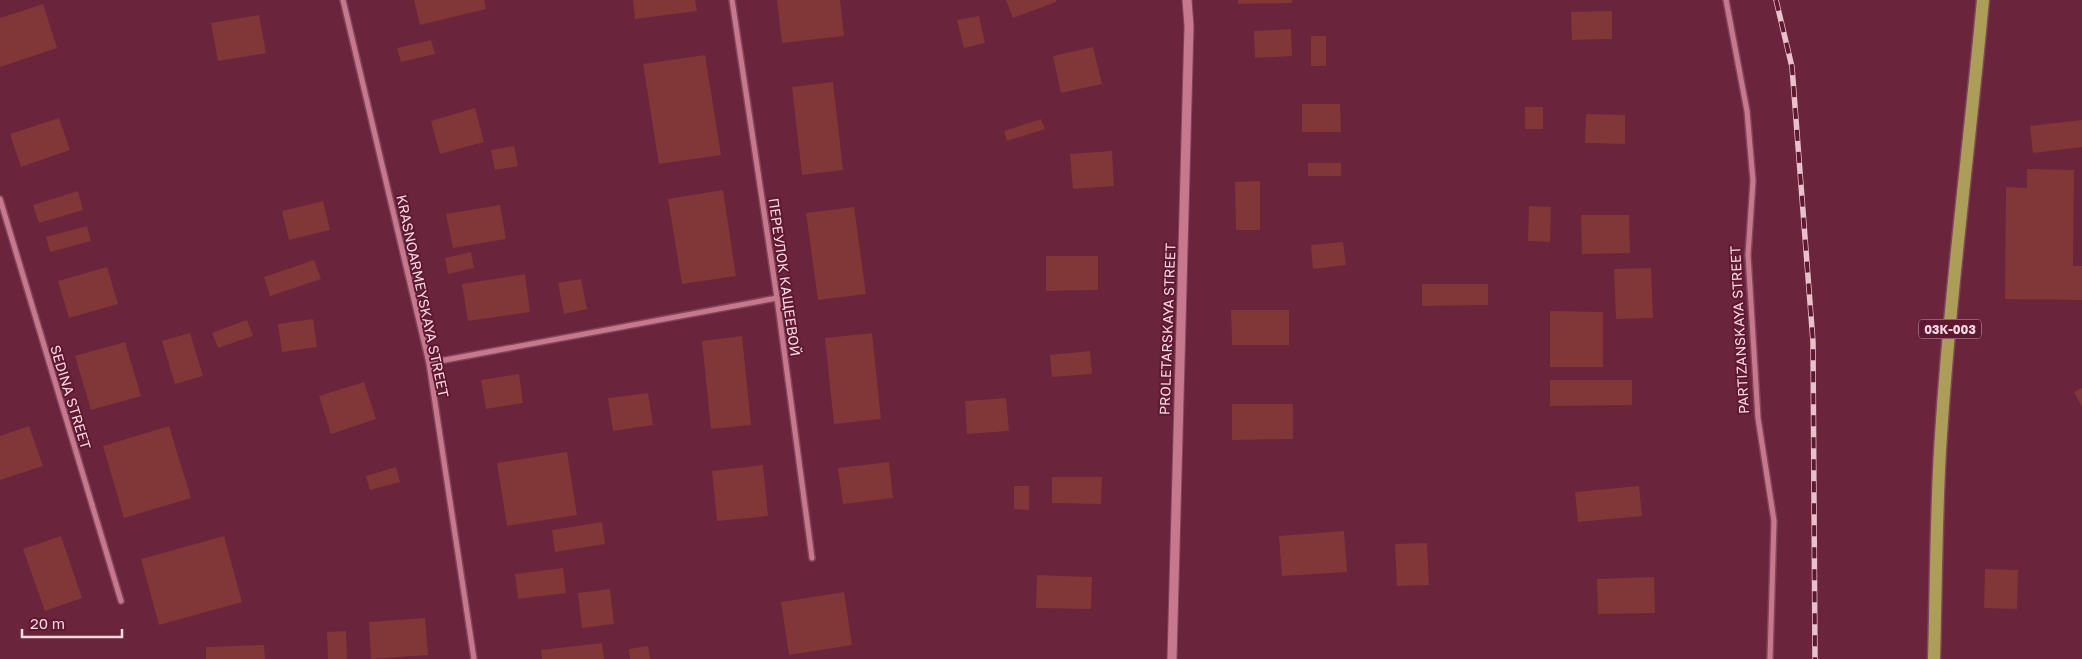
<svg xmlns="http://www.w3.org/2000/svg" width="2082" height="659" font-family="'Golos Text',sans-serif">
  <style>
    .building { fill: #813637 }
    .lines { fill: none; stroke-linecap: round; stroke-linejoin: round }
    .minor-casing { stroke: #80445c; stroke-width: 8 }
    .tertiary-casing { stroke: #80445c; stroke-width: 11 }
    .primary-casing { stroke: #80445c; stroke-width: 15 }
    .minor { stroke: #c7778e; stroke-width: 5 }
    .tertiary { stroke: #c7778e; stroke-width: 9 }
    .primary { stroke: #ac9e59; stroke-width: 12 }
    .rail-casing { stroke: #e8c1cb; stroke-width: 5.5 }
    .rail { stroke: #5e1832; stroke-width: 4; stroke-dasharray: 11; stroke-linecap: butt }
    .labels { text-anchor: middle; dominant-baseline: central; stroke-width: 4; stroke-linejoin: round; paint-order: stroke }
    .shield { fill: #5e1832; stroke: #cc9eac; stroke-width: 1 }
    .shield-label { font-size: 12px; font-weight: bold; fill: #fbd8e0 }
    .street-label { font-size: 14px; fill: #fbd8e0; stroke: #5e1832 }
  </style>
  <rect width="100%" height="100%" fill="#6a243c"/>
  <g class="building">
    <polygon points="414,0 484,0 486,9 420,25"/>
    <polygon points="633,0 695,0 697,11 635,19"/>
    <polygon points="777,0 840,0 844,36 782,43"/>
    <polygon points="1006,0 1056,0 1056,2 1013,18"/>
    <polygon points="1238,0 1292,0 1292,3 1238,4"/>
    <polygon points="43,4 57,48 0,67 0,18"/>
    <polygon points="1612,11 1612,39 1572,40 1571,12"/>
    <polygon points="259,15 266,53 218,61 211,23"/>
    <polygon points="979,16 985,43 964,48 957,20"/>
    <polygon points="1291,29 1292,56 1255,58 1254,31"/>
    <rect x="1311" y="36" width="15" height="30"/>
    <polygon points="431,40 435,54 401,62 397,48"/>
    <polygon points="1093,47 1102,84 1061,93 1053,56"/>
    <polygon points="705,55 721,155 659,164 643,64"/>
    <polygon points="833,82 843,170 802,175 792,87"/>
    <polygon points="1302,104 1340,104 1341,132 1302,132"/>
    <rect x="1525" y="107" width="18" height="22"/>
    <polygon points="475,108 484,142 440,154 431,121"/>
    <polygon points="1586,114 1625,115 1625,144 1585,143"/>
    <polygon points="59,118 70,150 21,167 10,134"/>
    <polygon points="1041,119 1045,129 1007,141 1004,131"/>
    <polygon points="2082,120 2082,147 2033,153 2030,126"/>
    <polygon points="514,146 518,166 495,170 491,150"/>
    <polygon points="1112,151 1114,186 1073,189 1070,154"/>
    <rect x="1308" y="163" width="33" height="13"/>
    <polygon points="2027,169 2074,170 2073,266 2082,266 2082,300 2005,299 2006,187 2027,188"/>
    <polygon points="1260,181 1260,230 1236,230 1235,182"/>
    <polygon points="723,190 736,276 682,284 668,199"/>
    <polygon points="78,191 83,210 39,223 33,205"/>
    <polygon points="323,201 330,230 289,240 282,211"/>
    <polygon points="500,205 506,239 453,248 446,214"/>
    <polygon points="1529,206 1551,207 1550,242 1528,241"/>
    <polygon points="854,207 866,294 818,300 806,213"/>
    <polygon points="1581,215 1629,215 1630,253 1582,254"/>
    <polygon points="87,226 91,241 50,252 46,237"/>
    <polygon points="1343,242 1346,265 1313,269 1311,245"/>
    <polygon points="471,252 474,268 448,274 445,258"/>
    <polygon points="1046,256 1098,256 1098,290 1046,291"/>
    <polygon points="314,260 321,279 270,296 264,277"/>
    <polygon points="107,267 118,304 69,318 58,281"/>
    <polygon points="1651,268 1653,318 1616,319 1614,269"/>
    <polygon points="525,274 530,312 468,321 462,284"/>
    <polygon points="581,279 587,309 564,314 558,283"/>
    <polygon points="1422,284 1488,284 1488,305 1422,306"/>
    <polygon points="1231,310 1289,310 1289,345 1232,345"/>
    <polygon points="1550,311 1603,312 1603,367 1550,367"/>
    <polygon points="313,319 317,347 282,352 278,324"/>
    <polygon points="247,320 253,336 218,348 212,333"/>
    <polygon points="190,333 203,376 175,384 162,341"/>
    <polygon points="872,333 881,419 834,424 825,338"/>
    <polygon points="742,336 751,425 711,429 702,341"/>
    <polygon points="125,342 141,396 91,410 75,356"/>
    <polygon points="1090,351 1092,374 1052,377 1050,355"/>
    <polygon points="519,374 523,403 486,409 481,380"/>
    <polygon points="1550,380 1632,380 1632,405 1550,406"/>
    <polygon points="364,382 376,419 331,434 319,396"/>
    <polygon points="2082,388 2082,407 2074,392"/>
    <polygon points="648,393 653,425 613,431 608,398"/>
    <polygon points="1006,398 1009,431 967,434 965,401"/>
    <polygon points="1232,404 1293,404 1293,439 1232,440"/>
    <polygon points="29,426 43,466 0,480 0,436"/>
    <polygon points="169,426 191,498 124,518 103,446"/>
    <polygon points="567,452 577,515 507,526 497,463"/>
    <polygon points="889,462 893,498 843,504 838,468"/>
    <polygon points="763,465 768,516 717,521 712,471"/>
    <polygon points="396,467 400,482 370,490 366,476"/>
    <polygon points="1052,477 1102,477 1101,504 1052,503"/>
    <polygon points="1014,486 1029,486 1029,510 1014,509"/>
    <polygon points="1639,486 1642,516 1578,522 1575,492"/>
    <polygon points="602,522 605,544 555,552 552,530"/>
    <polygon points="1344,531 1347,572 1282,576 1279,536"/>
    <polygon points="61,536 82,598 45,611 23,549"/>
    <polygon points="224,536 242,602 159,625 141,559"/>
    <polygon points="1427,543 1429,585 1397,586 1395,544"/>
    <polygon points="563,568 566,593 518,599 515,574"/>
    <polygon points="1985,569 2018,570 2017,609 1984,608"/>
    <polygon points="1037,575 1092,577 1091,609 1036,608"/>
    <polygon points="1654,577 1655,613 1598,614 1597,579"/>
    <polygon points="610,589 614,624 582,628 578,593"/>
    <polygon points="844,592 852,645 789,655 781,602"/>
    <polygon points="425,618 428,655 371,659 369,622"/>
    <polygon points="346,631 347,659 328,659 327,632"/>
    <polygon points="602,643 604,659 542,659 541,650"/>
    <polygon points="264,645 265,659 206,659 206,647"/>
    <polygon points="648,646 650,659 630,659 629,649"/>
  </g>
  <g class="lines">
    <defs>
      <g id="minor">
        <polyline points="343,0 429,363 474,659"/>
        <polyline points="732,0 777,298 812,558"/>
        <polyline points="1726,0 1747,111 1753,181 1748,255 1758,418 1774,521 1770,659"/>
        <polyline points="0,199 121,601"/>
        <polyline points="429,363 777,298"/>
      </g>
      <polyline id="tertiary" points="1172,659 1189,26 1187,0"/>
      <path id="primary" d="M 1934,659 C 1936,590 1936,520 1940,451 C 1949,301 1969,150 1983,0"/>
    </defs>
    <use href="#minor" class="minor-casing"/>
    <use href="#tertiary" class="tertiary-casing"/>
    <use href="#primary" class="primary-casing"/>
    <use href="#minor" class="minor"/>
    <use href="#tertiary" class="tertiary"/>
    <use href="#primary" class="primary"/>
    <defs>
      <polyline id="rail" points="1776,0 1792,67 1813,342 1815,659"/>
    </defs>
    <use href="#rail" class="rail-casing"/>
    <use href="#rail" class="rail"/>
  </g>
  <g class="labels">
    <rect class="shield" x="1919" y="319.5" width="62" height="19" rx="4"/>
    <g class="shield-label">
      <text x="1950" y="329">03К-003</text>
    </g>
    <g class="street-label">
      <text transform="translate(785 277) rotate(82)">ПЕРЕУЛОК КАЩЕЕВОЙ</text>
      <text transform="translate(423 296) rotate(78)">KRASNOARMEYSKAYA STREET</text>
      <text transform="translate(1167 329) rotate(-88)">PROLETARSKAYA STREET</text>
      <text transform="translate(1739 330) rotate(-93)">PARTIZANSKAYA STREET</text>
      <text transform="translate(71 397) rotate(73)">SEDINA STREET</text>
    </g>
  </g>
  <path d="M22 629v8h100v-8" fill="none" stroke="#fbd8e0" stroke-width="2.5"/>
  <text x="30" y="629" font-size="15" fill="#fbd8e0" stroke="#5e1832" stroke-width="4" paint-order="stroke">20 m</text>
</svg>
